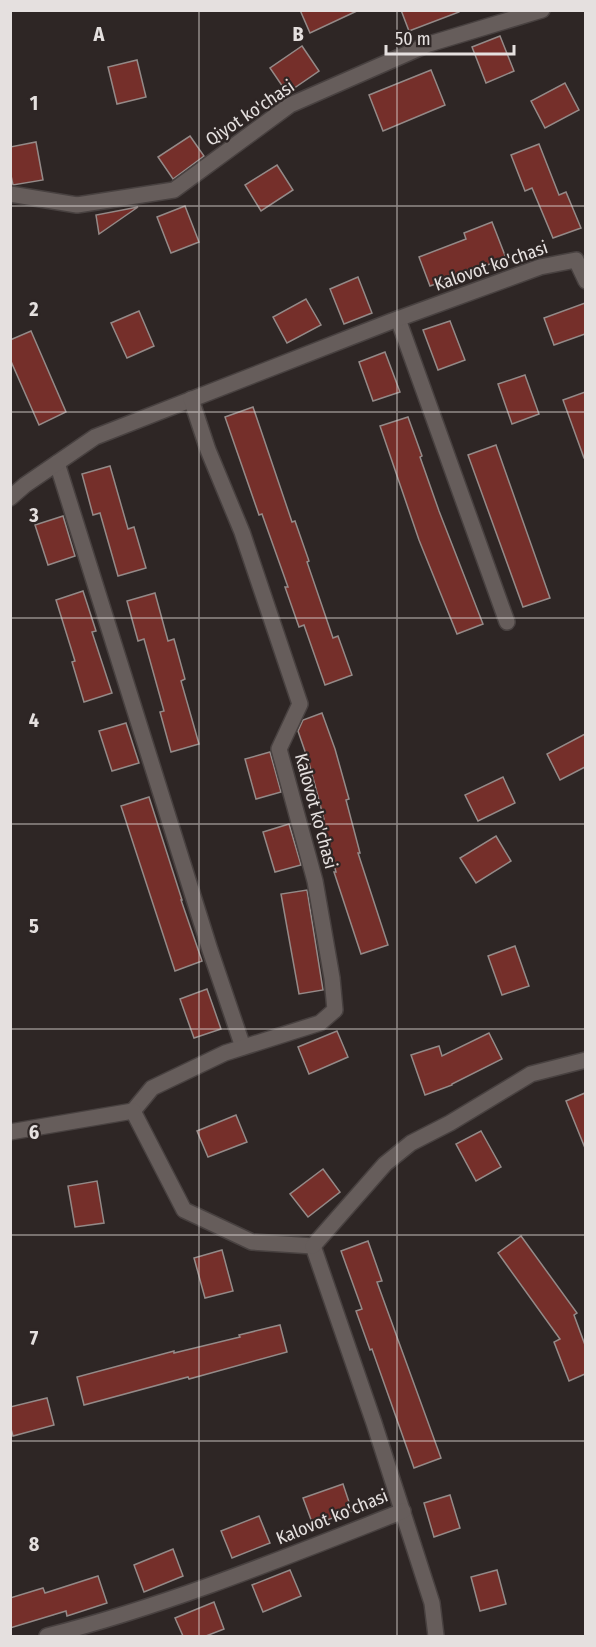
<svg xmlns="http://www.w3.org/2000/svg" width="596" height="1647" font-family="'Fira Sans Condensed',sans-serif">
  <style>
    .building { fill: #752f2a; stroke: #948a88; stroke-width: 1.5 }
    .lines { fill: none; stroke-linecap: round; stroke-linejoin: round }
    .minor-casing { stroke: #484140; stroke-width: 18 }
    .minor { stroke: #665d5b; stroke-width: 15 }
    .grid { fill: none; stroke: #e5e0df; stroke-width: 1.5; stroke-opacity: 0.55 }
    .labels { text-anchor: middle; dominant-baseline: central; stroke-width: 4.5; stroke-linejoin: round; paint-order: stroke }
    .street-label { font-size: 18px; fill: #e5e0df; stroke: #2e2625 }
    .grid-label { font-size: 20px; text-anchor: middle; font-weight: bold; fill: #e5e0df; stroke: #2e2625; stroke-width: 4.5; stroke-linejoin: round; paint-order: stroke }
  </style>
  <rect width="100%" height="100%" fill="#2e2625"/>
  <g class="building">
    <polygon points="300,10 359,10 310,33"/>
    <polygon points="401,10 459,10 459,12 409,31"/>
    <polygon points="500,36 514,71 486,83 472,47"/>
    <polygon points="302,46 319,71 287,93 270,68"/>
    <polygon points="137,60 146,97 117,104 108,67"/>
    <polygon points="431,70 445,105 383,131 369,95"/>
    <polygon points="565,83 579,110 545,128 531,101"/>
    <polygon points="190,136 204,156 173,179 158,157"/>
    <polygon points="36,142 43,180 13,185 10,171 10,147"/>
    <polygon points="539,144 559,195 566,192 581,228 553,238 532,188 525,191 511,155"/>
    <polygon points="277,165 293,190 261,211 245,185"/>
    <polygon points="185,206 199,242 171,253 157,217"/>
    <polygon points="138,207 99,234 96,215"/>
    <polygon points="492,222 506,258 430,286 419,257 466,239 464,233"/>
    <polygon points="358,277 372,313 344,324 330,289"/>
    <polygon points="306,299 321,325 287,343 273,317"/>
    <polygon points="585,303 585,334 554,345 544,318"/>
    <polygon points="139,311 154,346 127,358 111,323"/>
    <polygon points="450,321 465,360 438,370 423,330"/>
    <polygon points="31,331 66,412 39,425 10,359 10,340"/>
    <polygon points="385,352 400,392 373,401 359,362"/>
    <polygon points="525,375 539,414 512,424 498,384"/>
    <polygon points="585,392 585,458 584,458 563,400"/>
    <polygon points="253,407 292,522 295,521 309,561 307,562 333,638 338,636 352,675 325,685 304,625 299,627 285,587 288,587 262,514 259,515 225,417"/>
    <polygon points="408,417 422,456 420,457 439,511 483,624 457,634 419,540 380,426"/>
    <polygon points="496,445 550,598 523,607 468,455"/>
    <polygon points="110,466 128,529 134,527 146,568 118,576 100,513 93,515 82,474"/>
    <polygon points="63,516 75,556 48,565 35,525"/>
    <polygon points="83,591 96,631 92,632 112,693 84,702 72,662 75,661 56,600"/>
    <polygon points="155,593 168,641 174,639 185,679 181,681 199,744 171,752 160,712 164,711 144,639 138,641 127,601"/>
    <polygon points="322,713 335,749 349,799 346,800 360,853 358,853 388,945 361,954 334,872 336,872 322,820 324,819 309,763 298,731 303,720"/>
    <polygon points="126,723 139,763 112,771 99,731"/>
    <polygon points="585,734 585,767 560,780 547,754"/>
    <polygon points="270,752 281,792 256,799 245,759"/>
    <polygon points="503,777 515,803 478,821 465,795"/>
    <polygon points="149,797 182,900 181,900 202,961 175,971 121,806"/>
    <polygon points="289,824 301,865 275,872 263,832"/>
    <polygon points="496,836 511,861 476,883 460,858"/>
    <polygon points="307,890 323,990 299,994 281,894"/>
    <polygon points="515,946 529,986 502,995 488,956"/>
    <polygon points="207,989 221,1029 194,1038 180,999"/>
    <polygon points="337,1031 348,1057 309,1074 298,1047"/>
    <polygon points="489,1033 502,1059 452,1084 452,1085 425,1095 411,1055 439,1046 442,1056"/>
    <polygon points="585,1093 585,1148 566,1101"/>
    <polygon points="236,1115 247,1142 208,1157 197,1131"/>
    <polygon points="481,1131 501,1167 476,1181 456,1144"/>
    <polygon points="323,1169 340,1192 308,1217 290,1194"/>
    <polygon points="97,1181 104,1223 75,1227 68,1186"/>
    <polygon points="521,1236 577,1313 574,1315 585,1345 585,1374 569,1381 554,1342 560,1339 498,1253"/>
    <polygon points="368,1241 382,1281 377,1282 441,1458 414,1468 372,1349 370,1350 356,1311 362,1309 341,1251"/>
    <polygon points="222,1250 233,1291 205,1298 194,1258"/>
    <polygon points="280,1325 287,1352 189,1379 188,1377 84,1405 77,1377 174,1351 174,1353 240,1337 239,1335"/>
    <polygon points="47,1398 54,1425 13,1436 10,1425 10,1407"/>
    <polygon points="343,1484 352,1511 313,1525 303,1498"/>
    <polygon points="450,1495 460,1528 434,1537 424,1503"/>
    <polygon points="259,1516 270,1543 232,1558 221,1531"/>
    <polygon points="173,1549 183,1576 144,1592 134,1565"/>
    <polygon points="290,1570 301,1596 263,1612 252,1585"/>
    <polygon points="497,1570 506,1604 480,1611 471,1577"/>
    <polygon points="98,1576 107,1603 67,1616 66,1611 10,1628 10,1598 43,1588 45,1593"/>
    <polygon points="214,1602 224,1629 206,1636 183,1636 175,1618"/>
  </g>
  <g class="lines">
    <defs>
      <g id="minor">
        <polyline points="10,194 77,205 174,190 290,105 429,44 542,10"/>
        <polyline points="398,319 507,622"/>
        <polyline points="57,463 210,950 243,1047"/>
        <polyline points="10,498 25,485 95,437 392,321 540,267 576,260 586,281"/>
        <polyline points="133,1111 152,1088 225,1053 320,1023 335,1010 332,978 315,881 279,749 300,704 242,532 208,450 191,399"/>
        <polyline points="10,1132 133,1111 184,1210 252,1242 313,1246 374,1423 432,1603 436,1636"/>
        <polyline points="313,1246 385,1164 411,1143 450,1123 531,1074 586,1060"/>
        <path d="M 47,1636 C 169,1605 286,1557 403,1511"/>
      </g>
    </defs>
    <use href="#minor" class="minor-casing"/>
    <use href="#minor" class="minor"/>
  </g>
  <path class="grid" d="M 199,10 L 199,1636M 397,10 L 397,1636M 10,206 L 586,206M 10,412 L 586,412M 10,618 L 586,618M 10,824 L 586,824M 10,1029 L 586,1029M 10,1235 L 586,1235M 10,1441 L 586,1441"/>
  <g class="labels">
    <g class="street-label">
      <text transform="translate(250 113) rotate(-34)">Qiyot ko'chasi</text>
      <text transform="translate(491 266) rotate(-19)">Kalovot ko'chasi</text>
      <text transform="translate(316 811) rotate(75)">Kalovot ko'chasi</text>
      <text transform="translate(332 1517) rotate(-22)">Kalovot ko'chasi</text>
    </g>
  </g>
  <g class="grid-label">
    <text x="99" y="41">A</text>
    <text x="298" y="41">B</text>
    <text x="34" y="110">1</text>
    <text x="34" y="316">2</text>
    <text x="34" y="522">3</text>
    <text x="34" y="727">4</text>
    <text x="34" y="933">5</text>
    <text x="34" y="1139">6</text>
    <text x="34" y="1345">7</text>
    <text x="34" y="1551">8</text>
  </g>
  <rect width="596" height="1647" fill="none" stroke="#e5e0df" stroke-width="24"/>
  <path d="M386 45v9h128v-9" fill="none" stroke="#e5e0df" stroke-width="3"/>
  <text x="395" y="45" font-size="18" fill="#e5e0df" stroke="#2e2625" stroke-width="4.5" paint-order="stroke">50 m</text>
</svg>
